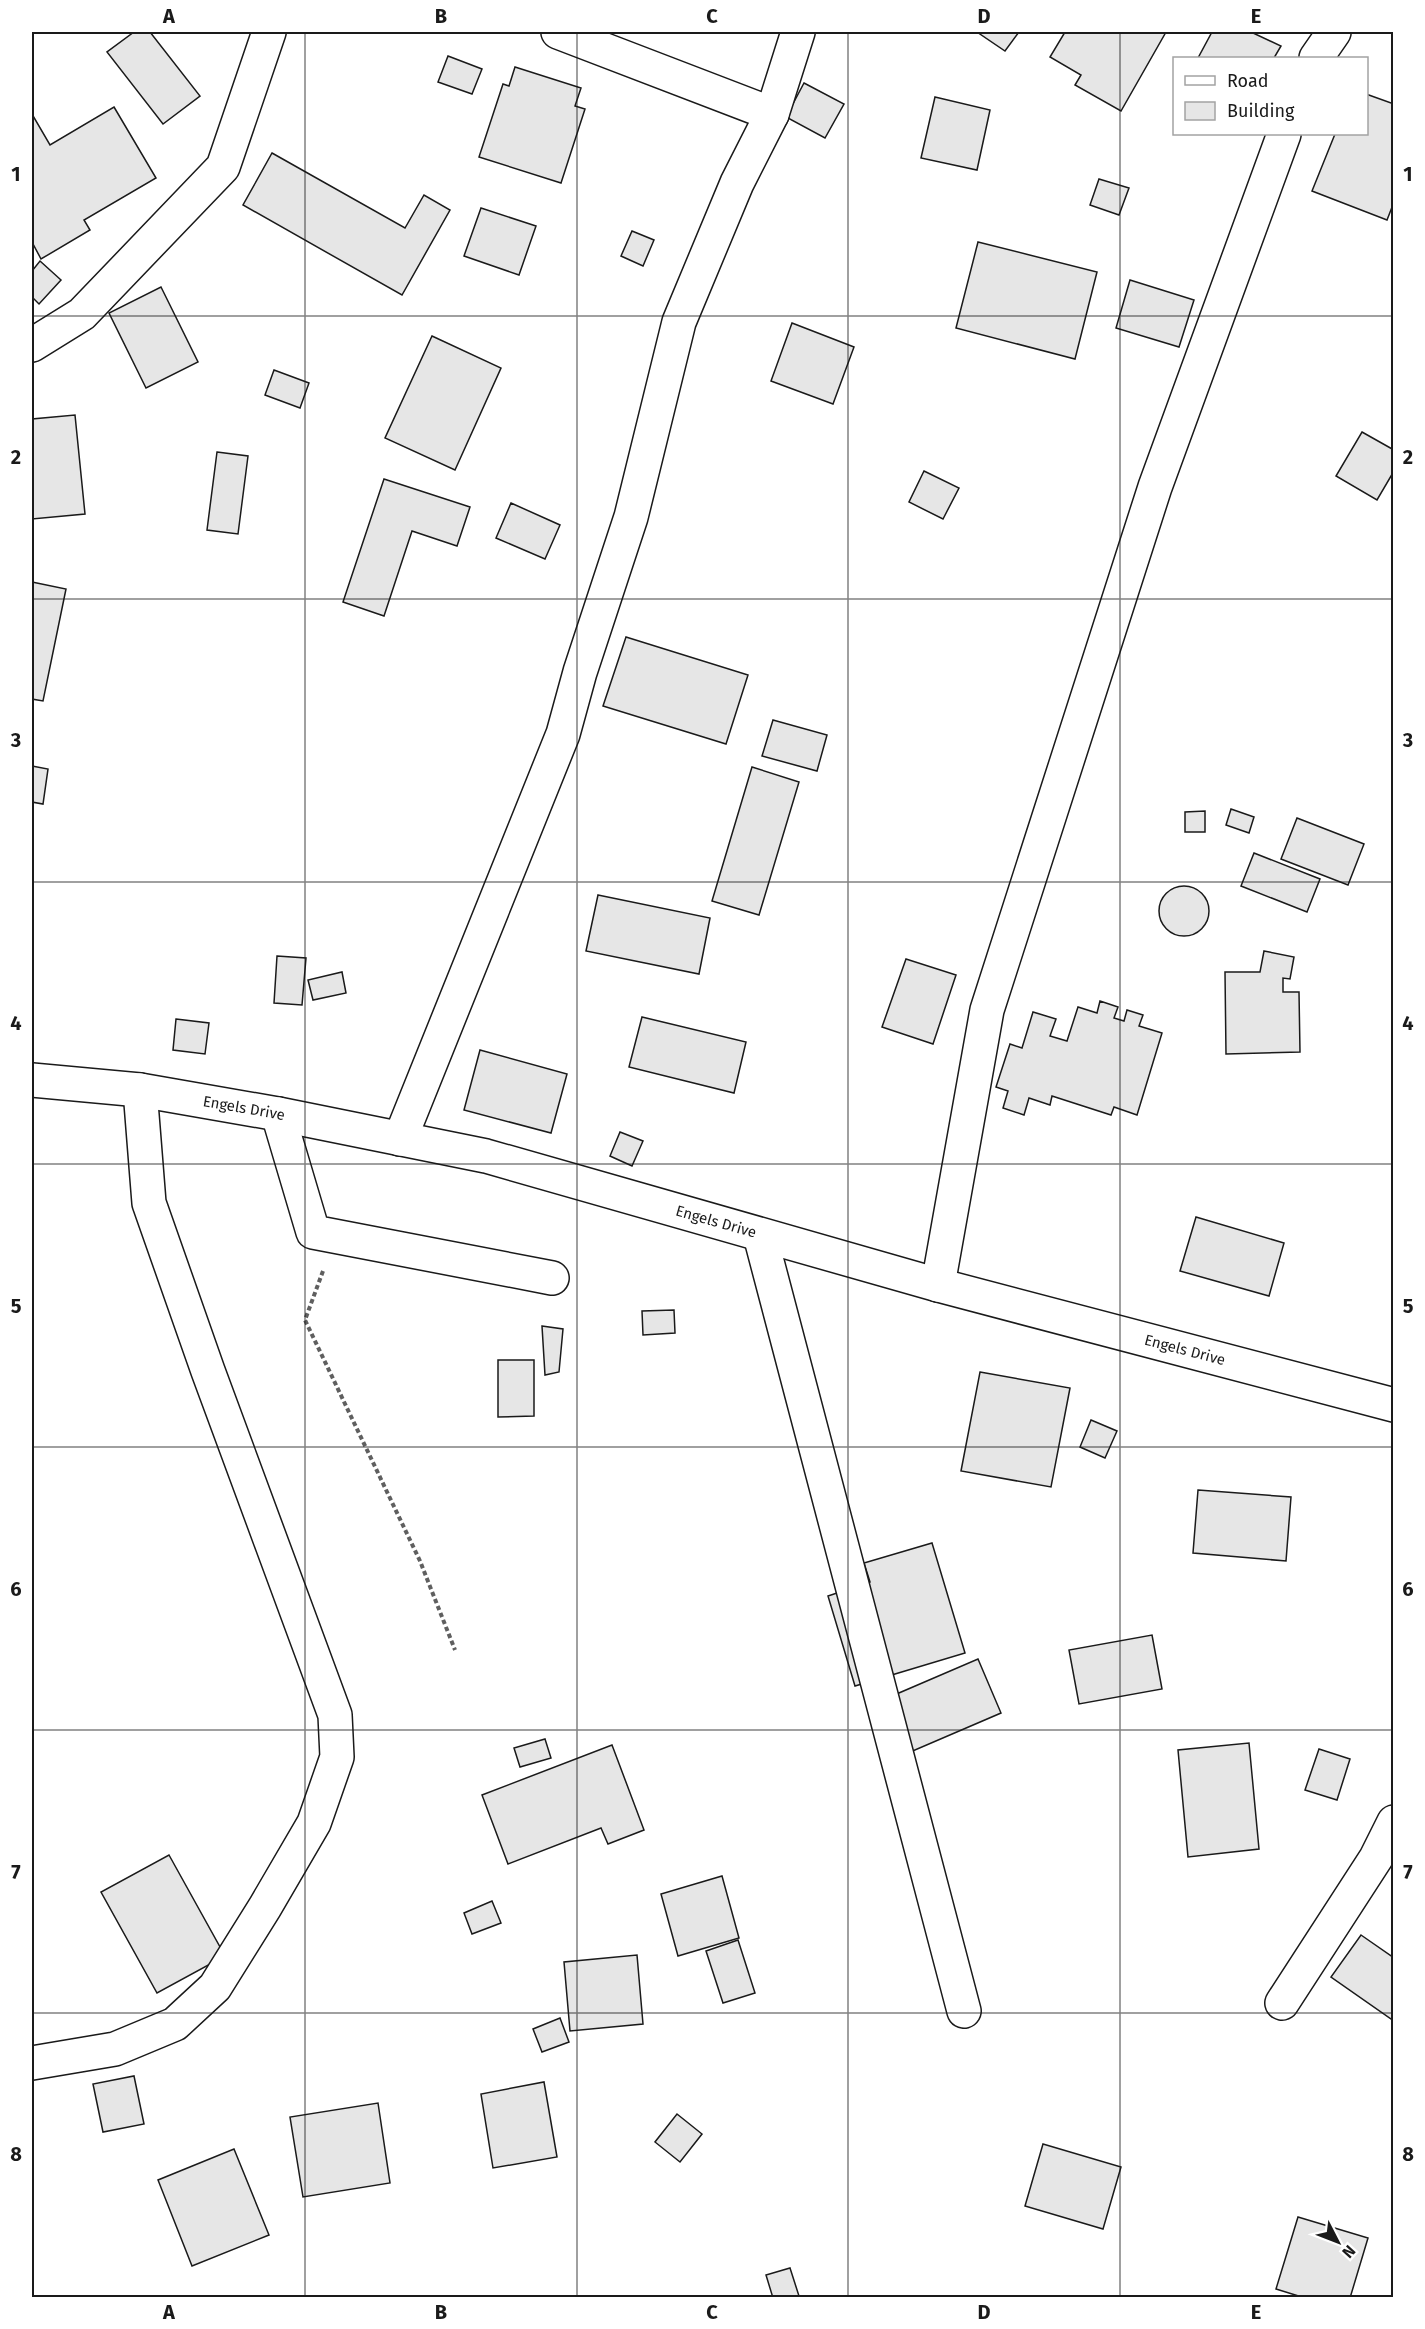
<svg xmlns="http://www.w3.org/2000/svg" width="1425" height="2329" font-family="'Fira Sans',sans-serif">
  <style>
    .building { fill: #e6e6e6; stroke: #1a1a1a; stroke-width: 1.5 }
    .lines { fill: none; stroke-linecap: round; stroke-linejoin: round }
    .minor-casing { stroke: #1a1a1a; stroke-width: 36 }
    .tertiary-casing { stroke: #1a1a1a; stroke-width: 36 }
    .path { stroke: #5f5f5f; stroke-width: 4; stroke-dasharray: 4.5 3; stroke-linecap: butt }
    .minor { stroke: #fff; stroke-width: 33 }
    .tertiary { stroke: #fff; stroke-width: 33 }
    .grid { fill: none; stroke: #1a1a1a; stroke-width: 1.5; stroke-opacity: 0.55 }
    .labels { text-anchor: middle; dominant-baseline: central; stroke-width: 4.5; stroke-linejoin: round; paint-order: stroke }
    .street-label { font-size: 15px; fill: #1a1a1a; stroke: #fff }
    .neatline { fill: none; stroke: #1a1a1a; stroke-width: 2 }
    .grid-label { font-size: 20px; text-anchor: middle; font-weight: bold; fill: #1a1a1a }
  </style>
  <rect width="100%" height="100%" fill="#fff"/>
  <g class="building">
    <polygon points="134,32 150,32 200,96 163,124 107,52"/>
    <polygon points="977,32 1019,32 1005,51"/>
    <polygon points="1065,32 1166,32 1121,111 1075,85 1081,75 1050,57"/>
    <polygon points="1212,32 1251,32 1281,46 1274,58 1198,58"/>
    <polygon points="448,56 482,69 472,94 438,82"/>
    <polygon points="515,67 581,88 575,106 585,109 561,183 479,157 503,84 509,86"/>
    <polygon points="804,83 844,104 825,138 786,117"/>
    <polygon points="1366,94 1394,104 1394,202 1387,220 1312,191 1335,134 1366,134"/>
    <polygon points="935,97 990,110 977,170 921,158"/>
    <polygon points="114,107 156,178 84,220 90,230 41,259 32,242 32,114 50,145"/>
    <polygon points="272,153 405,228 424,195 450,210 402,295 243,205"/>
    <polygon points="1099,179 1129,188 1119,215 1090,205"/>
    <polygon points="481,208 536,226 519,275 464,256"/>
    <polygon points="632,231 654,240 643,266 621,256"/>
    <polygon points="978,242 1097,272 1075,359 956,328"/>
    <polygon points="40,261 61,280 39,304 32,297 32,271"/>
    <polygon points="1130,280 1194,300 1179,347 1116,328"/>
    <polygon points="161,287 198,362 146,388 109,313"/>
    <polygon points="792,323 854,347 833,404 771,381"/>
    <polygon points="432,336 501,368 455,470 385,438"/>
    <polygon points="274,370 309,383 300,408 265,395"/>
    <polygon points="75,415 85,514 32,519 32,419"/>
    <polygon points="1362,432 1394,450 1394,471 1377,500 1336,476"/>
    <polygon points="217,452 248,456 238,534 207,530"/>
    <polygon points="924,471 959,488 943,519 909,502"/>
    <polygon points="384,479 470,507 457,546 412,531 384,616 343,602"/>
    <polygon points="511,503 560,525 545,559 496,538"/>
    <polygon points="32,582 66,589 43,701 32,699"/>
    <polygon points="626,637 748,675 726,744 603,706"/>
    <polygon points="773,720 827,735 817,771 762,756"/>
    <polygon points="32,766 48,769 43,804 32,802"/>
    <polygon points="752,767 799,782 759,915 712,901"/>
    <polygon points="1231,809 1254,817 1249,833 1226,825"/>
    <polygon points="1205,811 1205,832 1185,832 1185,812"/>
    <polygon points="1297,818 1364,844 1348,885 1281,859"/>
    <polygon points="1254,853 1320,879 1307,912 1241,886"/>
    <circle cx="1184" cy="911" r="25"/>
    <polygon points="598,895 710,918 699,974 586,951"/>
    <polygon points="1264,951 1294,957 1290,979 1283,978 1283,992 1299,992 1300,1052 1226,1054 1225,972 1260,972"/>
    <polygon points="277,956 306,958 302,1005 274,1003"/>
    <polygon points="906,959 956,975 933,1044 882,1027"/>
    <polygon points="342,972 346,993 313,1000 308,980"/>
    <polygon points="1100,1001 1118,1007 1114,1018 1124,1021 1127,1010 1143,1015 1139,1026 1162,1033 1137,1115 1114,1107 1111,1115 1052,1096 1050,1105 1029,1098 1024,1115 1003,1108 1008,1091 996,1087 1010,1044 1022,1048 1033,1012 1056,1019 1050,1036 1067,1041 1078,1007 1097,1013"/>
    <polygon points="642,1017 746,1042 734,1093 629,1067"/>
    <polygon points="176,1019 209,1023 205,1054 173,1050"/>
    <polygon points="480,1050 567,1074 551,1133 464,1110"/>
    <polygon points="620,1132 643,1141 632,1166 610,1156"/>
    <polygon points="1196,1217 1284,1243 1269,1296 1180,1271"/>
    <polygon points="674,1310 675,1333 643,1335 642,1311"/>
    <polygon points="542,1326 563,1329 559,1372 545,1375"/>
    <polygon points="498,1360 534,1360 534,1416 498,1417"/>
    <polygon points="980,1372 1070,1388 1051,1487 961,1471"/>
    <polygon points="1091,1420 1117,1431 1105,1458 1080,1447"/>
    <polygon points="1198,1490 1291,1497 1286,1561 1193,1553"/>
    <polygon points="932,1543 965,1653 855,1686 828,1596 870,1582 864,1563"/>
    <polygon points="1152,1635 1162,1689 1079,1704 1069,1650"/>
    <polygon points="978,1659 1001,1713 901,1756 878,1702"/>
    <polygon points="545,1739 551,1758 520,1767 514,1748"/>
    <polygon points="1249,1743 1259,1849 1188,1857 1178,1750"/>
    <polygon points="612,1745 644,1830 608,1844 601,1828 508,1864 482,1795"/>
    <polygon points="1319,1749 1350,1759 1337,1800 1305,1790"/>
    <polygon points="169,1855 225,1956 157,1993 101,1892"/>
    <polygon points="722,1876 739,1938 678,1956 661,1894"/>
    <polygon points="492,1901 501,1923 472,1934 464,1913"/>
    <polygon points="1361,1935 1394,1958 1394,2021 1331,1977"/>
    <polygon points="738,1940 755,1993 723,2003 706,1951"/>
    <polygon points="637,1955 643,2024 570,2031 564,1962"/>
    <polygon points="560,2018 569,2042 542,2052 533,2029"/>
    <polygon points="134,2076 144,2124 103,2132 93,2084"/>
    <polygon points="544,2082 557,2157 493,2168 481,2094"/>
    <polygon points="378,2103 390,2183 303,2197 290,2117"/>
    <polygon points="677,2114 702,2134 680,2162 655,2142"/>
    <polygon points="1043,2144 1121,2167 1103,2229 1025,2206"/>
    <polygon points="234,2149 269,2235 192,2266 158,2180"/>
    <polygon points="1298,2217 1368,2238 1350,2298 1305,2298 1276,2289"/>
    <polygon points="790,2268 799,2296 773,2298 766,2275"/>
  </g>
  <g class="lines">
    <defs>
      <g id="minor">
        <polyline points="558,32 772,114"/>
        <polyline points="1316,58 1334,32"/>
        <polyline points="32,345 82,314 223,167 269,32"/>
        <polyline points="278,1114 313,1232 552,1278"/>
        <polyline points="400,1139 563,734 580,672 631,517 679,322 737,183 772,114 798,32"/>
        <polyline points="760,1235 964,2011"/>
        <polyline points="938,1285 987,1010 1155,487 1284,134"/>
        <polyline points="1282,2003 1376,1858 1394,1822"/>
        <polyline points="32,2063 115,2049 175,2024 215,1987 265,1907 314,1823 337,1757 335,1715 208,1371 149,1203 140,1090"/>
      </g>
      <g id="tertiary">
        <path id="s1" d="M 32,1080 L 140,1090 L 278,1114 L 486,1156 L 938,1285 L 1394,1405"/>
      </g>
    </defs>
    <use href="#minor" class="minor-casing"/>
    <use href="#tertiary" class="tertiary-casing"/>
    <polyline class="path" points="323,1271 305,1320 420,1561 455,1650"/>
    <use href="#minor" class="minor"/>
    <use href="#tertiary" class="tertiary"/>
  </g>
  <path class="grid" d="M 305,32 L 305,2298M 577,32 L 577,2298M 848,32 L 848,2298M 1120,32 L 1120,2298M 32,316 L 1394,316M 32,599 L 1394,599M 32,882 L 1394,882M 32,1164 L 1394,1164M 32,1447 L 1394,1447M 32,1730 L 1394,1730M 32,2013 L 1394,2013"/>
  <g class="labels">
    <g class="street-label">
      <text stroke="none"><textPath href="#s1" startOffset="214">Engels Drive</textPath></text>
      <text stroke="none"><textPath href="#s1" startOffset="700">Engels Drive</textPath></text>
      <text stroke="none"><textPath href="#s1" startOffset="1186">Engels Drive</textPath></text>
    </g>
  </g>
  <rect width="1425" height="2329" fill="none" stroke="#ffffff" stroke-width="66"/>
  <rect x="1173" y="57" width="195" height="78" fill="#ffffff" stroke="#a3a3a3" stroke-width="1.5"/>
  <rect x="1185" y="76" width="30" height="9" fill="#ffffff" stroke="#a3a3a3" stroke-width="1.5"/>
  <text x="1227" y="87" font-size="18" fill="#1a1a1a">Road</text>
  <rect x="1185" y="102" width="30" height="18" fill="#e6e6e6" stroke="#a3a3a3" stroke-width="1.5"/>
  <text x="1227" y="117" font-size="18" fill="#1a1a1a">Building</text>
  <g transform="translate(1338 2242) rotate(132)" stroke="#ffffff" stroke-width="4.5" paint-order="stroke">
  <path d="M0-4.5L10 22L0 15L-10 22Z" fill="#1a1a1a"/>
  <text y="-9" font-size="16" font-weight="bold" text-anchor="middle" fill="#1a1a1a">N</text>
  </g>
  <rect x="33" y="33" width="1359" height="2263" class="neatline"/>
  <g class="grid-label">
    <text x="169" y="23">A</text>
    <text x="441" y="23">B</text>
    <text x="712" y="23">C</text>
    <text x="984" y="23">D</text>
    <text x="1256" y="23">E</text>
    <text x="16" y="181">1</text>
    <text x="1408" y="181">1</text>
    <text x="16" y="464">2</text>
    <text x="1408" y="464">2</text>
    <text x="16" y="747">3</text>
    <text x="1408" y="747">3</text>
    <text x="16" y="1030">4</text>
    <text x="1408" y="1030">4</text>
    <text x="16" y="1313">5</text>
    <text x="1408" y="1313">5</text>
    <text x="16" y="1596">6</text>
    <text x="1408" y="1596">6</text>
    <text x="16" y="1879">7</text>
    <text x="1408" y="1879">7</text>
    <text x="16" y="2161">8</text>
    <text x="1408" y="2161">8</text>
    <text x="169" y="2319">A</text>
    <text x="441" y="2319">B</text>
    <text x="712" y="2319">C</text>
    <text x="984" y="2319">D</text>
    <text x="1256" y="2319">E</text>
  </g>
</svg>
